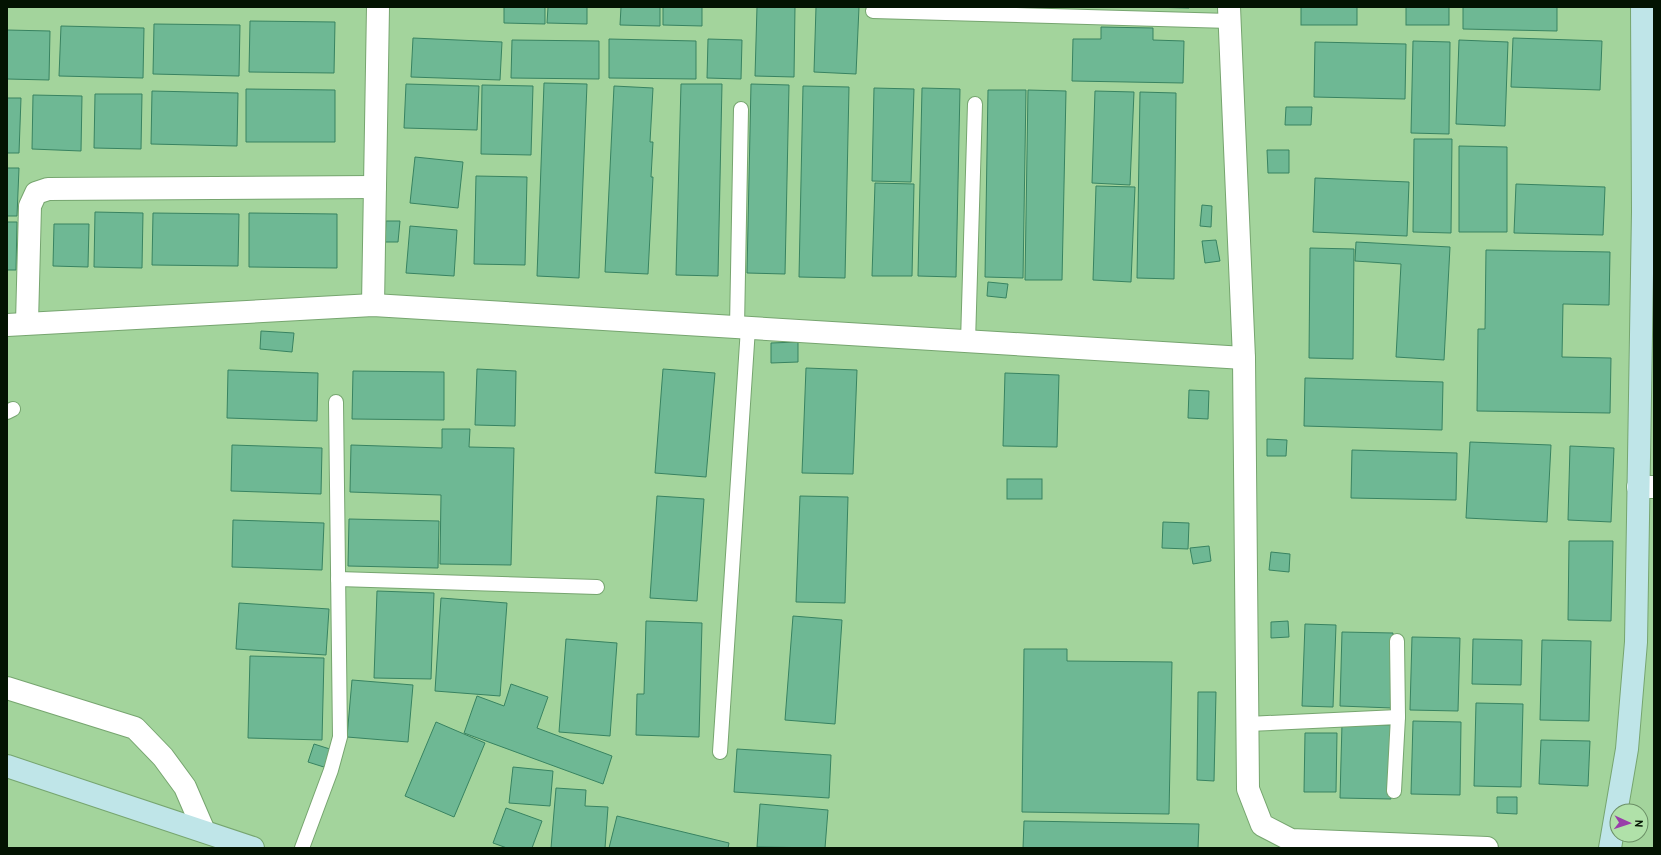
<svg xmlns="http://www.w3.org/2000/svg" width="1661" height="855" font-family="'PT Sans',sans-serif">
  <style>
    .building { fill: #6eb894; stroke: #388361 }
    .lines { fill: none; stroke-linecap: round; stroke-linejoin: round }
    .service-casing { stroke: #76a56f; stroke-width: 16 }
    .minor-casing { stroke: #76a56f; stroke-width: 24 }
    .secondary-casing { stroke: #76a56f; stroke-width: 24 }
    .service { stroke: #fff; stroke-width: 14 }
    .minor { stroke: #fff; stroke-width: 22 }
    .secondary { stroke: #bfe5e8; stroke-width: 22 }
  </style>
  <rect width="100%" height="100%" fill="#a3d49c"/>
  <g class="building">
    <polygon points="504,7 545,7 545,24 504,23"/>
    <polygon points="548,7 587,7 587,24 547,23"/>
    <polygon points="621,7 660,7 660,26 620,25"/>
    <polygon points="663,7 702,7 702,26 663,25"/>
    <polygon points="757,7 795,7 794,77 755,76"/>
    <polygon points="816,7 859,7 856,74 814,72"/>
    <polygon points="1147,7 1189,7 1189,8"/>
    <rect x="1301" y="7" width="56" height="18"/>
    <rect x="1406" y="7" width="43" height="18"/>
    <polygon points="1463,7 1557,7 1557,31 1463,29"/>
    <polygon points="250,21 335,22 334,73 249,72"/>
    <polygon points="154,24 240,25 239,76 153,74"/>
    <polygon points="61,26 144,28 143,78 59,76"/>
    <polygon points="1101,27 1153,28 1153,40 1184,41 1183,83 1072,81 1073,39 1101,39"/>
    <polygon points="7,30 50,31 49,80 7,79"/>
    <polygon points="413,38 502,42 500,80 411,77"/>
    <polygon points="1513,38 1602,41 1600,90 1511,87"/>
    <polygon points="609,39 696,41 696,79 609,78"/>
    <polygon points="708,39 742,40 741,79 707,78"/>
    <polygon points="512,40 599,41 599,79 511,78"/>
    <polygon points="1459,40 1508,42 1505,126 1456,124"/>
    <polygon points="1413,41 1450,42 1449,134 1411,133"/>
    <polygon points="1315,42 1406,44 1405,99 1314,97"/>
    <polygon points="544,83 587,84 579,278 537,276"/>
    <polygon points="406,84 479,86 477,130 404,128"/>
    <polygon points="681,84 722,84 718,276 676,275"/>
    <polygon points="751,84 789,85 785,274 747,273"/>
    <polygon points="482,85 533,86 531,155 481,154"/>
    <polygon points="614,86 653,88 650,142 653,142 651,177 653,177 648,274 605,272"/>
    <polygon points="803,86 849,87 845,278 799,277"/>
    <polygon points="874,88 914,89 911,182 872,181"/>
    <polygon points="922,88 960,89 956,277 918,276"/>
    <polygon points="246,89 335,90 335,142 246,142"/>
    <polygon points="988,90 1026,90 1023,278 985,277"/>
    <polygon points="1028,90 1066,91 1062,280 1025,280"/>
    <polygon points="152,91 238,93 237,146 151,144"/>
    <polygon points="1095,91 1134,92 1130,185 1092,183"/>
    <polygon points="1140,92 1176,93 1174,279 1137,278"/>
    <polygon points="95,94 142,94 141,149 94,148"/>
    <polygon points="33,95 82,96 81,151 32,149"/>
    <polygon points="7,98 21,98 19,153 7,153"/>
    <polygon points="1286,107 1312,107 1311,125 1285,125"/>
    <polygon points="1414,139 1452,139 1451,233 1413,232"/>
    <polygon points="1459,146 1507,147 1507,232 1459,232"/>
    <polygon points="1267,150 1289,150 1289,173 1268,173"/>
    <polygon points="415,157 463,162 458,208 410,203"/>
    <polygon points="7,168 19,168 17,216 7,216"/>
    <polygon points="476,176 527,177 525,265 474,264"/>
    <polygon points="1315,178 1409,182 1407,236 1313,232"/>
    <polygon points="875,183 914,184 912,276 872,276"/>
    <polygon points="1516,184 1605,187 1603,235 1514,233"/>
    <polygon points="1096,186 1135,187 1131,282 1093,280"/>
    <polygon points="1202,205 1212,206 1211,227 1200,226"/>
    <polygon points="95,212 143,213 142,268 94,267"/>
    <polygon points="153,213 239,214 238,266 152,265"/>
    <polygon points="249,213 337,214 337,268 249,267"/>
    <polygon points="386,221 400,221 398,242 385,242"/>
    <polygon points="7,222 17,222 16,270 7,270"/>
    <polygon points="54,224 89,224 88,267 53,266"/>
    <polygon points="410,226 457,230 454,276 406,273"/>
    <polygon points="1216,240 1220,261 1205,263 1202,241"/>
    <polygon points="1356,242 1450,247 1444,360 1396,357 1401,264 1355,261"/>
    <polygon points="1310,248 1354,249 1353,359 1309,358"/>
    <polygon points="1486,250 1610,252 1609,305 1563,304 1562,357 1611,358 1610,413 1477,411 1478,329 1485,329"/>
    <polygon points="988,282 1008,284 1006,298 987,296"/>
    <polygon points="261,331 294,333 292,352 260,349"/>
    <polygon points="798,342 798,362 771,363 771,343"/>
    <polygon points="806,368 857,370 853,474 802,473"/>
    <polygon points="477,369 516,371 515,426 475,425"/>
    <polygon points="663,369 715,373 706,477 655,473"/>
    <polygon points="228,370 318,373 317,421 227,418"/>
    <polygon points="353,371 444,372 444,420 352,419"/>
    <polygon points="1005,373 1059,375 1057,447 1003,446"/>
    <polygon points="1305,378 1443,382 1442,430 1304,426"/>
    <polygon points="1189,390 1209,391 1208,419 1188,418"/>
    <polygon points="442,429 470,429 469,447 514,448 511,565 440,564 441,495 350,492 351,445 442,448"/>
    <polygon points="1267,439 1287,440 1286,456 1267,456"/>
    <polygon points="1470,442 1551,445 1547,522 1466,518"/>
    <polygon points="232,445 322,448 321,494 231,491"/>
    <polygon points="1570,446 1614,448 1611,522 1568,520"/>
    <polygon points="1352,450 1457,453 1456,500 1351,498"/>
    <rect x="1007" y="479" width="35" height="20"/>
    <polygon points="657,496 704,499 697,601 650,598"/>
    <polygon points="800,496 848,497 845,603 796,602"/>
    <polygon points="349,519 439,521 438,568 348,566"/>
    <polygon points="233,520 324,523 322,570 232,567"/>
    <polygon points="1163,522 1189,523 1188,549 1162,548"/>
    <polygon points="1569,541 1613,541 1611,621 1568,620"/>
    <polygon points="1209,546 1211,561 1193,564 1190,548"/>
    <polygon points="1271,552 1290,554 1289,572 1269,570"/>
    <polygon points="377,591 434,593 431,679 374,678"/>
    <polygon points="441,598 507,603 500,696 435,691"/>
    <polygon points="239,603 329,609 326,655 236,649"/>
    <polygon points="793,616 842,620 835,724 785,720"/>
    <polygon points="646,621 702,623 699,737 636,735 637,694 644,694"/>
    <polygon points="1288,621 1289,637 1271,638 1271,622"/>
    <polygon points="1305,624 1336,625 1333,707 1302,706"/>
    <polygon points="1342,632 1393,633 1392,708 1340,706"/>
    <polygon points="1412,637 1460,638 1458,711 1410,710"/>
    <polygon points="566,639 617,643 610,736 559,732"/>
    <polygon points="1473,639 1522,640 1521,685 1472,684"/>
    <polygon points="1542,640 1591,641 1589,721 1540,720"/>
    <polygon points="1024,649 1067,649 1067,661 1172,662 1169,814 1022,812"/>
    <polygon points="250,656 324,658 322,740 248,738"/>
    <polygon points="352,680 413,685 408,742 347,737"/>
    <polygon points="511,684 548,697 537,728 612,756 603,784 464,733 477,696 504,706"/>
    <polygon points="1198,692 1216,692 1214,781 1197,780"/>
    <polygon points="1476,703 1523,704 1521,787 1474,786"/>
    <polygon points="1413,721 1461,722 1460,795 1411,794"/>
    <polygon points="436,722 485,743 454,817 405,796"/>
    <polygon points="1342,724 1393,725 1391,799 1340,798"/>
    <polygon points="1305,733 1337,733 1336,792 1304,792"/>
    <polygon points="1541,740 1590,741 1588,786 1539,784"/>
    <polygon points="314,744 333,750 327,768 308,762"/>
    <polygon points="737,749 831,755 829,798 734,792"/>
    <polygon points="513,767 553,771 550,806 509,803"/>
    <polygon points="556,788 586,790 585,806 608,807 605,848 551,848"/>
    <polygon points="1497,797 1517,797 1517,814 1497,813"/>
    <polygon points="760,804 828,810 825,848 757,847"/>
    <polygon points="506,808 542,821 532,848 507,848 493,843"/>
    <polygon points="617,816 729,843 728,848 609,848"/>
    <polygon points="1024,821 1199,824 1198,848 1023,848"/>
  </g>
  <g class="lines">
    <defs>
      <g id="service">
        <polyline points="873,11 1230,21"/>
        <polyline points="737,327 741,109"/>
        <polyline points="968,342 975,104"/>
        <polyline points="7,412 13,409"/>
        <polyline points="338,579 597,587"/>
        <polyline points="1248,724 1398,717"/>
        <polyline points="720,752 748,328"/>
        <polyline points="1394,791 1398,717 1397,641"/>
        <polyline points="302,848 331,770 340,737 336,402"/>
      </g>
      <g id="minor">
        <polyline points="1229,7 1244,358 1248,789 1262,825 1291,840 1487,848"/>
        <polyline points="373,305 378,7"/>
        <polyline points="27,323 30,206 36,193 48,189 375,187"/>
        <polyline points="7,325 373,305 1244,358"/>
        <polyline points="1638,487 1654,487"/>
        <polyline points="7,688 135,728 163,757 185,787 204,831"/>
      </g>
      <g id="secondary">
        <polyline points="7,766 253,848"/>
        <polyline points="1610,848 1627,749 1636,642 1643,212 1642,7"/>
      </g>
    </defs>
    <use href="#service" class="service-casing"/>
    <use href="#minor" class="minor-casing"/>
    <use href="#secondary" class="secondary-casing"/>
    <use href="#service" class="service"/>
    <use href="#minor" class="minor"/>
    <use href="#secondary" class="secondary"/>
  </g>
  <rect width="1661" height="855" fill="none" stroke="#031302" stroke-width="16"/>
  <g transform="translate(1629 823) rotate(93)"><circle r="19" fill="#b0e1a9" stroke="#6b8f66"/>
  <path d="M0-3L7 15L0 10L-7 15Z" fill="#993ea9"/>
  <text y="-6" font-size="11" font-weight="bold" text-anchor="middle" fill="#031302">N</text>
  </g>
</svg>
